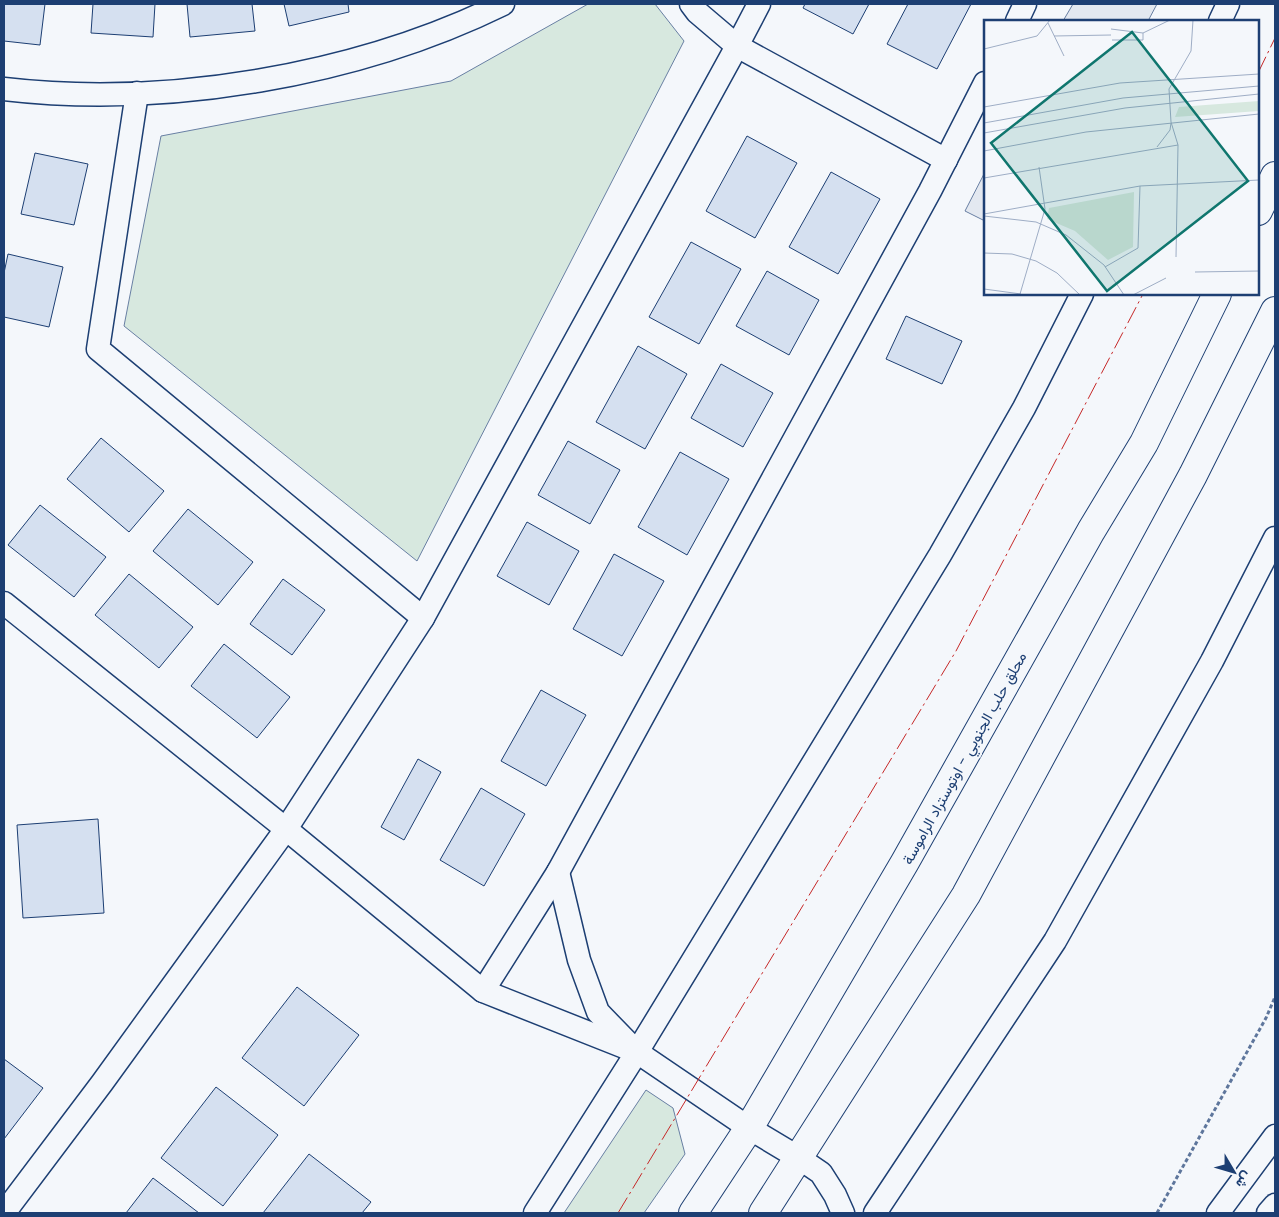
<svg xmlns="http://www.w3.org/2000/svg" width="1279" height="1217" font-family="Poppins,Vazirmatn,sans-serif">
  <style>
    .green { fill: #d7e8df; stroke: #687fa3 }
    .parking { fill: #e3e8f0; stroke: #687fa3 }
    .building { fill: #d5e0f0; stroke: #1d3f73 }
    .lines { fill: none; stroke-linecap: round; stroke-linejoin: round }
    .street-casing { stroke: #1d3f73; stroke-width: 25 }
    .highway-casing { stroke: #1d3f73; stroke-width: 30 }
    .path { stroke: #5e769c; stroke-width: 3; stroke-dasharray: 4 2.5; stroke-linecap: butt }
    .street { stroke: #f4f7fb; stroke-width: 22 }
    .highway { stroke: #f4f7fb; stroke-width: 28 }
    .power { stroke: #c62828; stroke-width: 1; stroke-dasharray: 18 4 2.5 4; stroke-linecap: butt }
    .labels { text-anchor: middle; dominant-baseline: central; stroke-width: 4; stroke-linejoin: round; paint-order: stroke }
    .street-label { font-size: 15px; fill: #1d3f73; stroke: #f4f7fb }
    .inset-road { fill: none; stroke: #9eadc5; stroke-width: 1 }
    .view { fill: #0f766e; fill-opacity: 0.15; stroke: #0f766e; stroke-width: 2.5 }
    .inset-edge { fill: none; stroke: #1d3f73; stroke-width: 2.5 }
  </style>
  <rect width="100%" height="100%" fill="#f4f7fb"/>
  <g class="green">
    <polygon points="588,4 655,4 684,41 417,561 124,326 161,136 451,81"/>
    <polygon points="646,1090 673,1108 685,1154 644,1213 564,1213"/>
  </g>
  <g class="parking">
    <polygon points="1073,4 1157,4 1148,21 1063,21"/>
    <polygon points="985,172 985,221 965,211"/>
  </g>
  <g class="building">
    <polygon points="4,4 45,4 40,45 4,41"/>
    <polygon points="93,4 155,4 153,37 91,33"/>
    <polygon points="187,4 252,4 255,31 190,37"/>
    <polygon points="284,4 348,4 349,12 289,26"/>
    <polygon points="805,4 869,4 853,34 803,8"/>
    <polygon points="908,4 971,4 937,69 887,44"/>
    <polygon points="747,136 797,163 755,238 706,211"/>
    <polygon points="35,153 88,164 74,225 21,214"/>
    <polygon points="831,172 880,199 838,274 789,247"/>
    <polygon points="691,242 741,269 699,344 649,317"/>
    <polygon points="8,254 63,267 49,327 4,317 4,273"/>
    <polygon points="767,271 819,300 789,355 736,326"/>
    <polygon points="906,316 962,341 942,384 886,359"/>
    <polygon points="638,346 687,374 645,449 596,422"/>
    <polygon points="721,364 773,393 743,447 691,418"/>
    <polygon points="101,438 164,491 129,532 67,479"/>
    <polygon points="568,441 620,470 590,524 538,495"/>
    <polygon points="680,452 729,479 687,555 638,527"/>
    <polygon points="40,505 106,557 74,597 8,545"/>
    <polygon points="188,509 253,562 218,605 153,551"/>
    <polygon points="527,522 579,551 549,605 497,576"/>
    <polygon points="614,554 664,581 622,656 573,629"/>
    <polygon points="129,574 193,627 159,668 95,615"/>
    <polygon points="283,579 325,610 292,655 250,624"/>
    <polygon points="224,644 290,697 257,738 191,686"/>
    <polygon points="541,690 586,715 546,786 501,761"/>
    <polygon points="418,759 441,772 404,840 381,827"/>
    <polygon points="481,788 525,814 484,886 440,860"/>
    <polygon points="98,819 104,913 23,918 17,825"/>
    <polygon points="297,987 359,1035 304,1106 242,1058"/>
    <polygon points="4,1059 43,1088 4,1139"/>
    <polygon points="216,1087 278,1135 223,1206 161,1158"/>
    <polygon points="309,1154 371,1202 362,1213 263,1213"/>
    <polygon points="153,1178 199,1213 126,1213"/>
  </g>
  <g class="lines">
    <defs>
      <g id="street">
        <polyline points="691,4 697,12 737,46 946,160"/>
        <polyline points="1017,21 1025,4"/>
        <polyline points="1220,21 1228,4"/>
        <path d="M 4,89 C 166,108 356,76 503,4"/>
        <polyline points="137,93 98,349 423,618"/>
        <polyline points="4,603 286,829 483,991 637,1052 749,1128 799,1158 821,1173 835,1195 843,1213"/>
        <polyline points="558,872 579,960 598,1012 631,1046"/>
        <polyline points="483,991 558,872 930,191 985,83"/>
        <polyline points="4,1213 102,1083 286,829 423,618 737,46 759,4"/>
        <polyline points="535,1213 637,1052 940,555 1024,408 1082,294"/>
        <polyline points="875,1213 1055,941 1212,661 1275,538"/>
        <polyline points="1218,1213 1275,1136"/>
        <polyline points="1268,1213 1275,1205"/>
      </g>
      <g id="highway">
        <polyline points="1258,211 1275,176"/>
        <polyline points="693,1213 749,1128 905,862 1091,531 1144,443 1217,294"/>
        <polyline points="763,1213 966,895 1193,475 1275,311"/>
      </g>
    </defs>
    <use href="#street" class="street-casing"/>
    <use href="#highway" class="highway-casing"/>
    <polyline class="path" points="1157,1213 1266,1018 1275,997"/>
    <use href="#street" class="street"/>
    <use href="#highway" class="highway"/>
    <g class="power">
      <polyline points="1258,73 1275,38"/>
      <polyline points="618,1213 956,651 1143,294"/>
    </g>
  </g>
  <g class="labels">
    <g class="street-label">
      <text transform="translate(964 758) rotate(-61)">محلق حلب الجنوبي - اوتوستراد الراموسة</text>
    </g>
  </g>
  <g transform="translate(984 20)">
    <rect width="275" height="275" fill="#f4f7fb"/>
    <path d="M 275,81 L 275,91 L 191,97 L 195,87 ZM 150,172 L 149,227 L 124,240 L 91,211 L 63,199 L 65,188 Z" fill="#d7e8df"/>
    <path class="inset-road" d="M 64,3 L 80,36M 127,9 L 159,13 L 186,0M 70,16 L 127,15M 128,20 L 159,20 L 159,13M 0,29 L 53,16 L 66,0M 0,87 L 136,63 L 275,54M 0,103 L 139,78 L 275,66M 0,113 L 141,88 L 275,74M 173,127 L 186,110 L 187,103M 0,131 L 102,112 L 275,94M 0,158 L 194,125M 0,194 L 156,166 L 275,160M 0,196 L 52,202 L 82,215 L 120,245 L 140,275M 0,233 L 28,234 L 52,241 L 73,253 L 96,275M 192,237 L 194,125 L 187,102 L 185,69 L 207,31 L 209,0M 121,247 L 154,228 L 156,166M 211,252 L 275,251M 0,269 L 37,274M 36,274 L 61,189 L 55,147M 149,275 L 182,258"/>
    <path class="view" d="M 148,12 L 264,161 L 123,271 L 7,123 Z"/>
    <rect width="275" height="275" class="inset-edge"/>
  </g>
  <rect width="1279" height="1217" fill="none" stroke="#1d3f73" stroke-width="10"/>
  <g transform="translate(1234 1172) rotate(128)" stroke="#f4f7fb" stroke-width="4" paint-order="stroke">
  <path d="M0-4L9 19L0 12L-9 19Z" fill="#1d3f73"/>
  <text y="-8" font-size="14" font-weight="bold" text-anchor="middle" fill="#1d3f73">ش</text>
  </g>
</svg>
